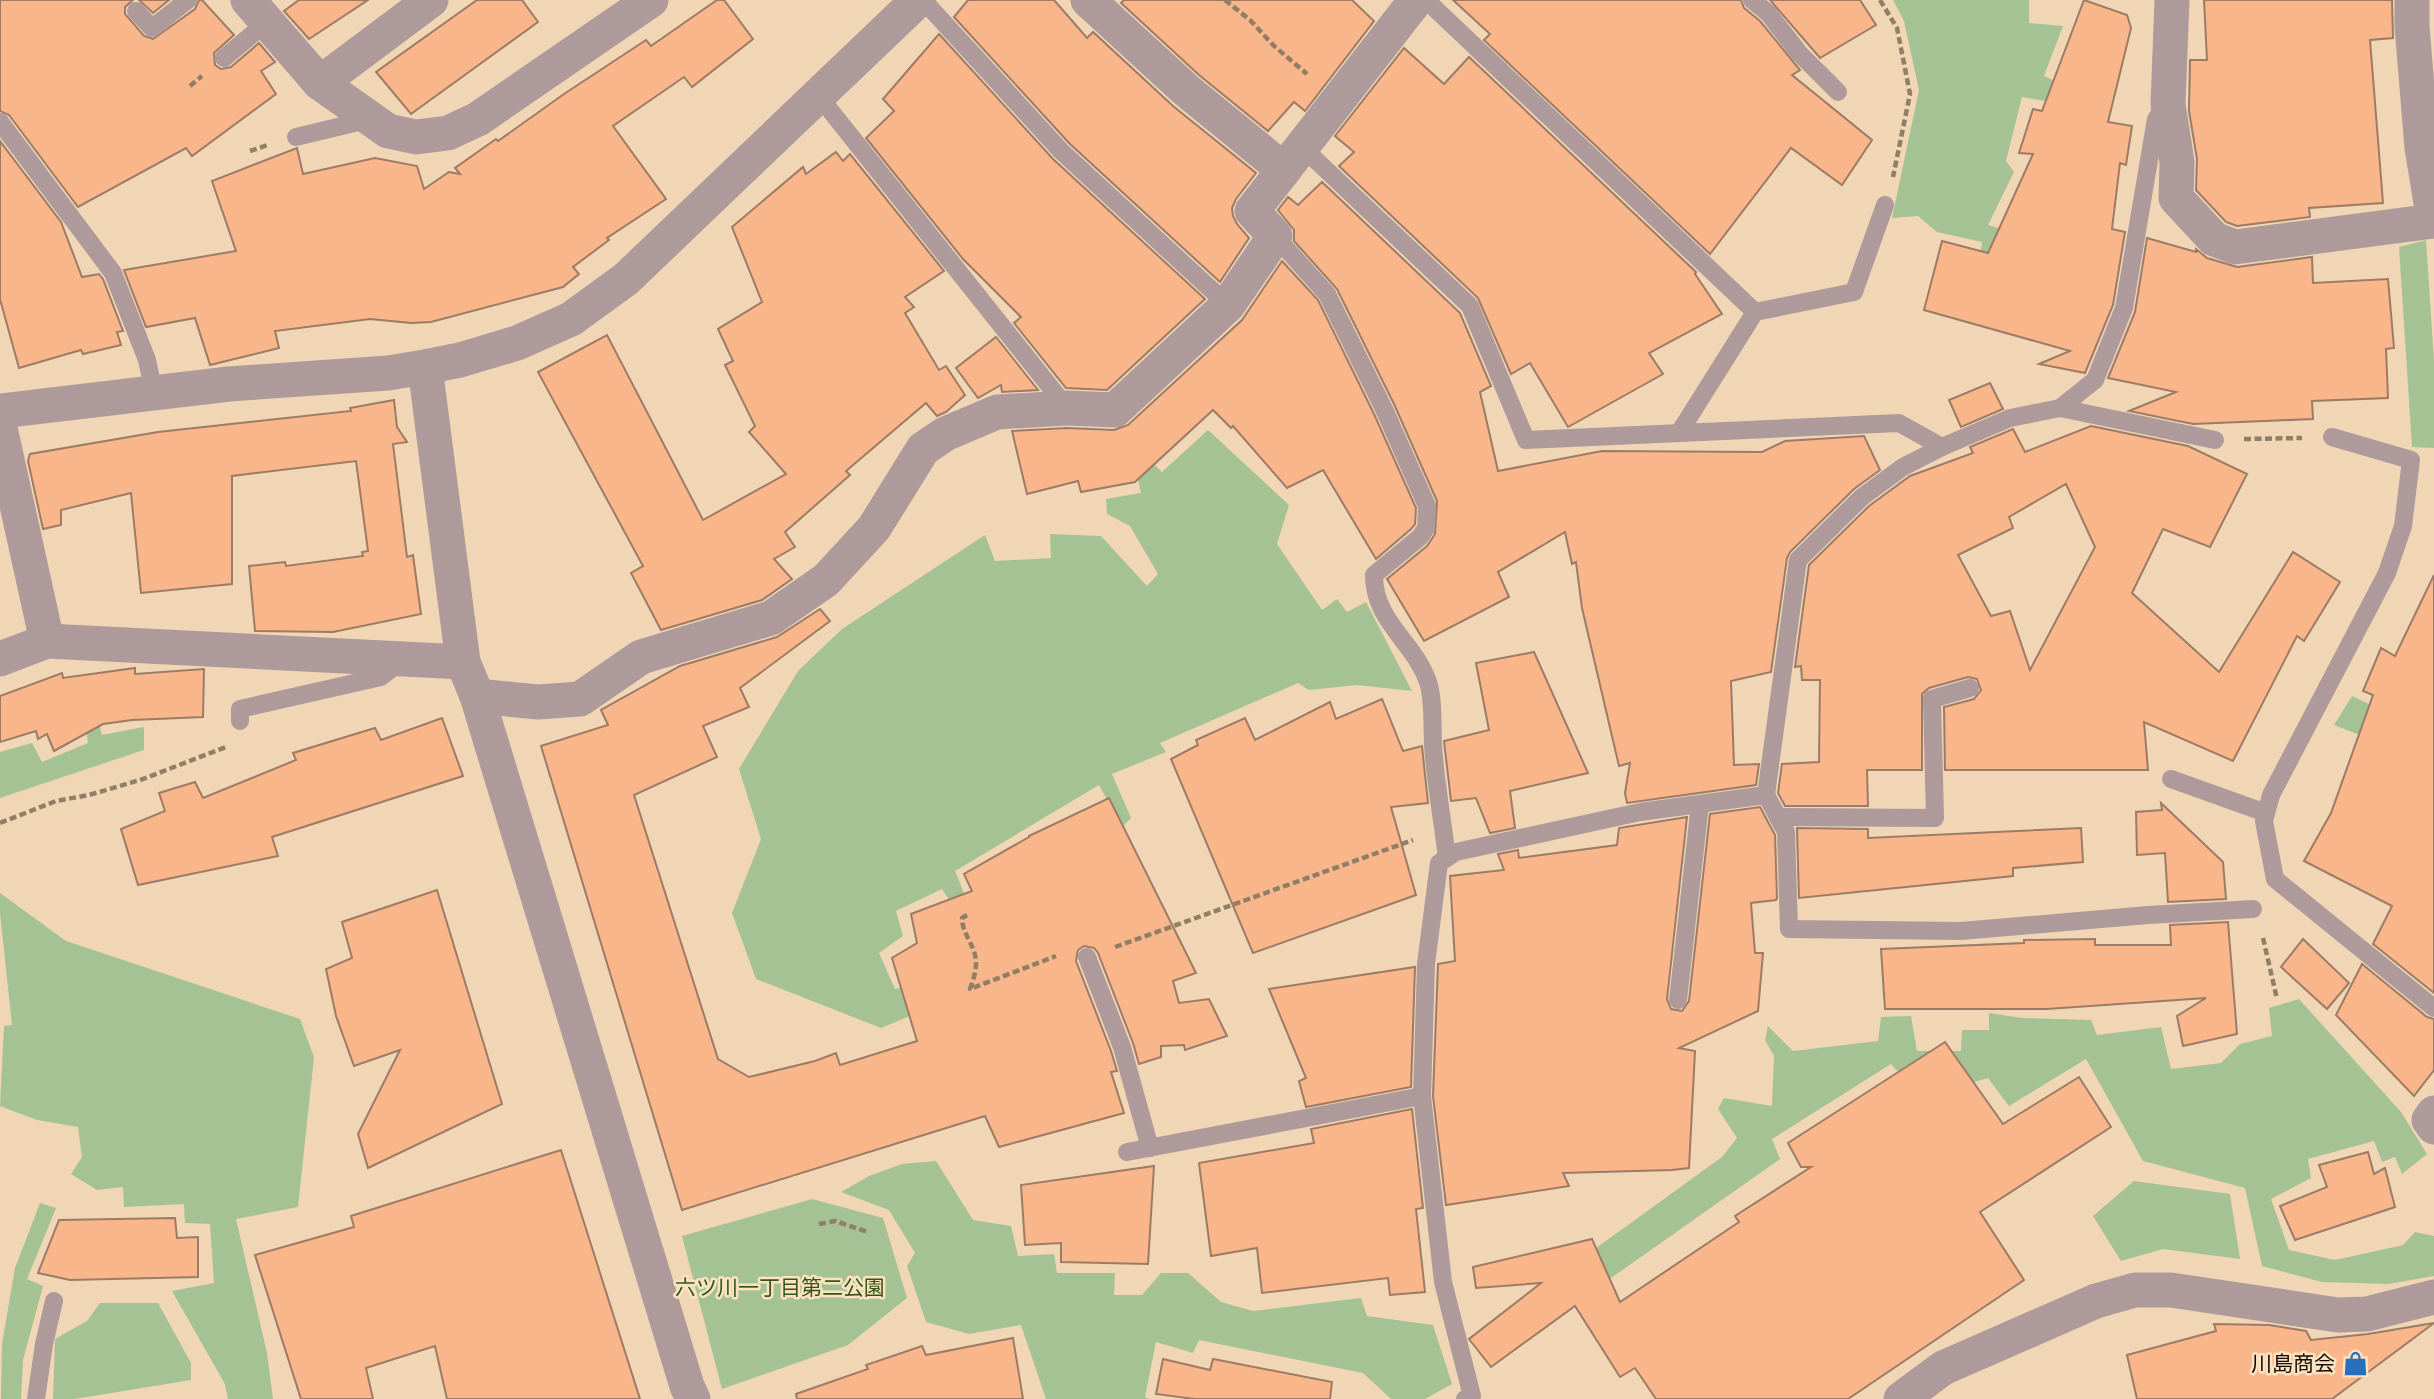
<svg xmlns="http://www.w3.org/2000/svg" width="2434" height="1399" font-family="Karla,'Noto Sans JP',sans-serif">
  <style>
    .green { fill: #a5c294 }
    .building { fill: #f9b68a; stroke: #9d7b66; stroke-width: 2; fill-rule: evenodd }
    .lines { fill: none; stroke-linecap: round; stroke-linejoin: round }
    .path { stroke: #907e67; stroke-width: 4.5; stroke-dasharray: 7 3.5; stroke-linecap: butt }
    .service { stroke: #ae9a9b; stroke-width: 18 }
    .minor { stroke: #ae9a9b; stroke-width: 35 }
    .labels { text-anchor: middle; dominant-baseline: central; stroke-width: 5; stroke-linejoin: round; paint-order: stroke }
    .park-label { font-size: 21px; fill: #335716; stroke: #fde3c2 }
    .poi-label { font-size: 21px; fill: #140b02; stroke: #fde3c2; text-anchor: end }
  </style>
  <rect width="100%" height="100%" fill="#f0d6b5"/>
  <g class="green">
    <polygon points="1893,0 2029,0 2029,23 2063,26 2044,76 2064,85 2056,103 2022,97 2006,161 2014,172 1988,225 2016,233 1973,298 1982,242 1937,232 1918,216 1892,218 1919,90 1904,21"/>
    <polygon points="2426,240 2434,361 2434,448 2412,447 2399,247"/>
    <polygon points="1208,430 1289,505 1277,544 1322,610 1337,599 1347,612 1366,602 1412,691 1357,685 1309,690 1298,683 1160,743 1166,752 1112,774 1131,818 1122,827 1099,785 955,871 966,898 955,909 942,889 896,911 903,936 879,953 895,989 954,972 963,994 881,1028 756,979 732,913 761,839 739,769 798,671 842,629 985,535 995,561 1051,558 1050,534 1101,536 1147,586 1158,574 1130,526 1107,514 1106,499 1141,493 1130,442 1162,472"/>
    <polygon points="2352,696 2434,735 2434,764 2334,725"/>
    <polygon points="99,724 102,735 144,727 144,750 0,798 0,752 32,743 42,762 88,743 86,727"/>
    <polygon points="0,893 66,941 300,1019 314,1057 298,1207 236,1219 267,1353 273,1399 228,1399 225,1384 172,1291 214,1283 210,1224 185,1223 184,1204 124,1207 123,1187 97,1190 71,1174 82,1157 78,1127 37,1120 0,1106 4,1026 12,1025 0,913"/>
    <polygon points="2299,999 2401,1112 2427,1154 2402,1174 2395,1157 2382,1162 2374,1141 2308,1159 2311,1178 2271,1199 2289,1250 2335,1260 2403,1245 2415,1232 2434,1236 2434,1276 2389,1284 2322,1282 2262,1266 2245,1188 2143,1161 2086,1059 2009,1106 1988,1078 1946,1090 1916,1091 1891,1064 1772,1139 1780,1159 1594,1290 1581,1259 1722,1157 1737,1138 1718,1109 1724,1098 1772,1106 1774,1056 1765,1040 1768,1026 1793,1051 1878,1041 1881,1017 1911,1016 1917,1051 1961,1051 1962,1030 1989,1030 1989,1013 2022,1018 2091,1020 2097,1035 2161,1027 2171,1069 2221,1063 2240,1044 2272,1036 2269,1008"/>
    <polygon points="936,1161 973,1220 1011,1226 1018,1256 1054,1254 1057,1273 1115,1273 1114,1295 1142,1295 1161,1273 1188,1273 1221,1302 1253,1311 1361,1298 1367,1316 1433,1325 1452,1384 1425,1399 1391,1399 1363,1373 1199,1340 1193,1353 1156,1342 1145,1397 1149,1399 1046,1399 1021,1325 969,1334 926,1322 907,1266 915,1253 889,1210 841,1192 869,1176 902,1164"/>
    <polygon points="2134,1181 2230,1194 2240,1259 2163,1249 2121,1261 2093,1216"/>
    <polygon points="812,1199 883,1218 907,1298 848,1345 722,1389 682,1236"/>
    <polygon points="40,1203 56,1208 27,1279 43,1286 23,1360 21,1399 1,1399 2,1344 15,1268"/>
    <polygon points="100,1303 158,1303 191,1363 191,1380 75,1399 53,1399 55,1339 87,1321"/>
  </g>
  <g class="building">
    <polygon points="0,0 133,0 125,7 125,14 144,36 153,39 195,9 199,0 202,0 234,35 214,53 215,65 221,69 231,67 259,43 275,62 261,71 276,94 192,156 186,148 78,207 9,115 0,111"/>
    <polygon points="139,0 169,0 153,13"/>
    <polygon points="299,0 368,0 309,39 284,11"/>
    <polygon points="477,0 522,0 538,22 411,114 376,72"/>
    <polygon points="717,0 724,0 753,39 692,87 684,77 613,126 666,199 607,238 609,240 573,267 579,274 563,287 431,322 411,323 370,319 275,331 279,348 210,365 195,318 146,327 124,270 236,251 212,181 297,148 303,174 375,158 417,166 424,189 449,172 460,174 455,168 496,139 498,141 564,94 646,40 651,46"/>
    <polygon points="968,0 1054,0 1087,38 1093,32 1173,106 1256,173 1236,199 1232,208 1233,216 1237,224 1249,238 1220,282 1069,143 954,17"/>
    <polygon points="1124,0 1352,0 1374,21 1305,111 1294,102 1268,131 1199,75 1121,3"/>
    <polygon points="1453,0 1741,0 1744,8 1760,21 1800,70 1792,75 1872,140 1842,185 1791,148 1710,254 1484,40 1490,34"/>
    <polygon points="1770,0 1860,0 1876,25 1820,58"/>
    <polygon points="2084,0 2127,15 2131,28 2108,122 2132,126 2126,165 2120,163 2112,229 2125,232 2113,305 2085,373 2039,364 2070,351 1924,310 1942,241 1988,253 2033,154 2019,153 2033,109 2042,111"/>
    <polygon points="2204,0 2392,0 2393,38 2370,40 2383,203 2309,208 2310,217 2237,226 2226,222 2196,190 2197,159 2189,111 2190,60 2207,60"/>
    <polygon points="939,34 1053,159 1205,299 1107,390 1066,388 1014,323 1021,317 963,259 866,138 894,111 883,99"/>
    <polygon points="1404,48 1444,84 1469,57 1696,272 1695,274 1722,314 1649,353 1663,374 1568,427 1530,363 1511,374 1478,298 1339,166 1354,152 1335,136"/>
    <polygon points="0,141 61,222 82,277 99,274 103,279 123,331 117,332 121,345 83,354 81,350 19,368 0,299"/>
    <polygon points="836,152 843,161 850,154 944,271 905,297 914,307 905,313 939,370 946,366 965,395 946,412 937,416 926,403 846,471 850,475 785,532 795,547 774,559 792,579 762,600 661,630 631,573 643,566 538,372 607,335 703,520 786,474 749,432 755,426 725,365 733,361 718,329 762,302 732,227 803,167 806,174"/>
    <polygon points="1322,182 1460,313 1491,386 1480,392 1498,471 1602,451 1762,452 1785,441 1864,436 1880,470 1854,489 1790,552 1787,558 1771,672 1731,681 1734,765 1759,764 1756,785 1627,803 1625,793 1630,763 1619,766 1582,608 1576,562 1572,564 1565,532 1498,572 1509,597 1424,641 1387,579 1427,546 1435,534 1437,501 1394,404 1337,289 1294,241 1294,230 1278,210 1288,197 1298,205"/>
    <polygon points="2147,238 2196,252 2196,249 2207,258 2237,267 2312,257 2313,283 2388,279 2394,348 2386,349 2388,398 2312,401 2313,419 2193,424 2129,411 2176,392 2108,378 2135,312"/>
    <polygon points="1282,261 1318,300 1374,414 1416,508 1415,524 1411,529 1376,559 1323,470 1287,488 1233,426 1231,428 1213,410 1135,482 1081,492 1078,481 1027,494 1012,431 1067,428 1114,430 1128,425 1242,320"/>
    <polygon points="996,337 1038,390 1002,392 1001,385 978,398 956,368"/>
    <polygon points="1990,383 2003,409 1961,427 1949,400"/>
    <polygon points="394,400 397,427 407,442 393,444 407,557 413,555 421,614 333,632 255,631 249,566 285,562 286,566 363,556 362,552 368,551 356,461 232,476 232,584 141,593 131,493 61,510 61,525 43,529 28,461 30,454 158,432 351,411 350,408"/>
    <path d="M 2091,426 L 2188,446 L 2247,474 L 2210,547 L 2163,529 L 2132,593 L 2219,672 L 2293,552 L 2340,582 L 2304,641 L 2297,636 L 2233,761 L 2144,722 L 2148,770 L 1945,770 L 1944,707 L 1974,699 L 1981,690 L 1977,679 L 1968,677 L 1929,688 L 1922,694 L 1922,770 L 1867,770 L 1868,806 L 1785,806 L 1778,793 L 1782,764 L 1819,762 L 1820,680 L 1802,680 L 1801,666 L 1795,667 L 1809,565 L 1869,506 L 1910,476 L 1973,453 L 1970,447 L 2013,429 L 2025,452 ZM 2066,484 L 2095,547 L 2030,670 L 2010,611 L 1991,616 L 1958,555 L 2013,528 L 2009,517 Z"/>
    <polygon points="2434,575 2434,993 2373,944 2392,906 2304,861 2331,813 2373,695 2363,691 2381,648 2395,656"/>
    <polygon points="820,609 830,621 740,688 749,707 703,726 717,757 634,795 718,1059 749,1077 815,1061 836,1053 840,1065 917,1041 892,958 917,943 911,914 972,891 964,874 1029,837 1029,836 1109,798 1196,973 1173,981 1179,1003 1209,999 1227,1036 1185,1050 1184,1045 1161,1046 1161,1057 1139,1064 1133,1043 1098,953 1094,948 1084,946 1078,950 1076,961 1111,1051 1117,1071 1111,1072 1124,1113 999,1147 985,1116 682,1210 541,746 608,725 601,710 680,666 777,637"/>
    <polygon points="1534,652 1588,773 1510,791 1515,828 1490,833 1476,798 1451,801 1444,741 1489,730 1476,663"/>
    <polygon points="135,668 135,674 204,669 203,717 132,720 103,724 54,751 47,734 38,739 36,731 0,742 0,696 62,673 63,678"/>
    <polygon points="1382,699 1403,751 1422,746 1428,803 1391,807 1416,895 1253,953 1171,759 1198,745 1196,740 1245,718 1255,740 1330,702 1336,719"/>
    <polygon points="442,718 463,776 272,837 278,856 138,885 121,829 165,811 159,793 195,782 203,798 296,760 293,753 375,728 381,740"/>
    <polygon points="2161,803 2223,862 2226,899 2168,902 2165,853 2137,855 2136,812 2162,810"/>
    <polygon points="1760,807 1775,835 1777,898 1776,900 1751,903 1755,953 1763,953 1758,1011 1679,1048 1695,1051 1689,1168 1672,1170 1563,1173 1569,1186 1446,1205 1433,1096 1438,964 1455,961 1450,876 1504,870 1498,854 1518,850 1519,858 1617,845 1619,828 1687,817 1667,999 1671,1009 1682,1011 1689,1001 1710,814"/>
    <polygon points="1797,828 1868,829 1868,838 2081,828 2083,862 2013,868 2013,876 1799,898"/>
    <polygon points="437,890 502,1104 368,1168 358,1134 400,1050 354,1066 336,1016 326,969 352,958 342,922"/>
    <polygon points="2228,922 2237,1034 2183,1046 2177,1016 2206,998 2047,1009 1885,1009 1881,949 2024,943 2024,940 2095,939 2095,945 2171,945 2170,925"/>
    <polygon points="2303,939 2349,983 2327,1009 2281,967"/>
    <polygon points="2362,964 2427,1017 2434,1019 2434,1070 2414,1096 2336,1015"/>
    <polygon points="1415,967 1411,1087 1306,1107 1299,1081 1306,1078 1269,989"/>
    <polygon points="1945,1042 2003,1124 2079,1077 2111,1127 1980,1212 2024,1280 1848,1399 1656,1399 1635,1368 1620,1377 1575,1306 1491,1367 1469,1339 1541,1283 1476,1288 1473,1267 1592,1239 1620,1302 1739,1222 1735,1216 1811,1167 1801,1167 1788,1143"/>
    <polygon points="1412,1109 1423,1208 1416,1209 1425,1292 1390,1295 1388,1278 1262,1293 1257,1248 1211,1256 1199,1163 1314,1143 1311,1129"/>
    <polygon points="561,1150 640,1399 447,1399 435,1346 366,1368 373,1399 301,1399 255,1255 354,1227 351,1216"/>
    <polygon points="2368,1152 2374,1174 2385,1168 2395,1207 2295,1240 2280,1206 2327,1187 2319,1165"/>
    <polygon points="1154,1166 1148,1264 1061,1262 1061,1243 1025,1245 1021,1185"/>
    <polygon points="175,1218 177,1238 198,1237 198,1277 70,1280 38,1273 59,1220"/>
    <polygon points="2434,1323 2332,1399 2137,1399 2127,1355 2216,1331 2214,1324 2269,1325 2306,1331 2311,1340 2368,1334"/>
    <polygon points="1013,1338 1023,1399 797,1399 796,1394 868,1369 866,1365 922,1346 926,1355"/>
    <polygon points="1163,1359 1210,1370 1213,1359 1332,1382 1330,1399 1194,1399 1156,1394"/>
  </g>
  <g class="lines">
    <g class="path">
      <polyline points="1225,0 1250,20 1273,45 1307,74"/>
      <polyline points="1880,0 1897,28 1910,94 1893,177"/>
      <polyline points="190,86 202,76"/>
      <polyline points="250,151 268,145"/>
      <polyline points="2244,439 2302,438"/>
      <polyline points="0,823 56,801 89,795 143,779 226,747"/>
      <path d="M 967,915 L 962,918 C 962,932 972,942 975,955 C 978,966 974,978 970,989 L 1056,956"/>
      <polyline points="2263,938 2277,999"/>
      <polyline points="1115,947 1413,840"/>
      <polyline points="819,1224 835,1221 868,1232"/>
    </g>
    <g class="service">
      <polyline points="923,0 1061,151 1228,305"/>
      <polyline points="1426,0 1755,312"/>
      <polyline points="1752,0 1768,13 1800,54 1838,92"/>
      <polyline points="136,11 152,28 188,0"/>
      <polyline points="224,58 267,22"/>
      <polyline points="818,95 1067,408"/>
      <polyline points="0,122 113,273 147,360 154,393"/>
      <polyline points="296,137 371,119"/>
      <polyline points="1302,147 1470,306 1526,440 1899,423 1942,447"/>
      <path d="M 1275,236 L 1327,294 L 1384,409 L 1427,506 L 1426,528 L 1420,537 L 1374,575 C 1374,622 1414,641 1428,682 C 1435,703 1431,735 1434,757 C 1437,791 1443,824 1447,858"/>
      <polyline points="2060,408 2095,380 2124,308 2156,119 2163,110"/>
      <polyline points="1679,433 1755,312 1854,292 1885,205"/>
      <polyline points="2332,437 2411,460 2403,526 2387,573 2271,795 2264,821 2275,879 2434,1008"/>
      <polyline points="240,721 240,709 381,677 401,661"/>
      <polyline points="2171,779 2266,813"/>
      <polyline points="1766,795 1786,832 1789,929 1961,931 2148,915 2253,909"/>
      <polyline points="1778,817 1935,818 1932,699 1970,688"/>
      <polyline points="1087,957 1122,1047 1150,1148"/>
      <polyline points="1678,1000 1700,804"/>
      <polyline points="1127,1152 1422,1096"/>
      <polyline points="36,1399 44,1344 54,1301"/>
      <polyline points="1465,1399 1472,1396 1443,1282 1422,1096 1426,964 1439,863 1456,852 1640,812 1766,795 1798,560 1862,497 1903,467 1942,447 2010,418 2060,408 2215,440"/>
    </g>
    <g class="minor">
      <polyline points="248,0 320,83 388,131 416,137 448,133 478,119 651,0"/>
      <polyline points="1088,0 1186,90 1284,170"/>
      <polyline points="2172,0 2168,104 2177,162 2176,198 2214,239 2235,247 2433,221"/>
      <polyline points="2412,0 2412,26 2422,148 2434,221"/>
      <polyline points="320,83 431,0"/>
      <polyline points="425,367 463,662 477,696 687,1386 693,1399"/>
      <polyline points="0,411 229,384 388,373 425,367 460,360 517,343 571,319 626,279 918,0"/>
      <polyline points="0,428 47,641"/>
      <polyline points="0,659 47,641 463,662"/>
      <polyline points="477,696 538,702 580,699 641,657 771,618 826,580 874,528 923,449 945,434 997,412 1067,408 1115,410 1228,305 1275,236 1252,211 1416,0"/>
      <polyline points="2434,1113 2429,1120 2434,1127"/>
      <polyline points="1901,1399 1943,1368 2096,1301 2135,1290 2171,1290 2338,1315 2367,1314 2434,1297"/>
    </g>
  </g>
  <defs>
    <symbol id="shop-bare" viewBox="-9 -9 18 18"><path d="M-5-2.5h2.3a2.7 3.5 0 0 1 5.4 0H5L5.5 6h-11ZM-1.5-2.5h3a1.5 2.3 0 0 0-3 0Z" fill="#276fbf" stroke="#fde3c2" stroke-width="2.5" paint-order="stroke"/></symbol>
  </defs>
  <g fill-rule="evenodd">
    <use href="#shop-bare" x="2338" y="1346" width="35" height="35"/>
  </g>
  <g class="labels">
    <g class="park-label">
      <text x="780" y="1288">六ツ川一丁目第二公園</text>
    </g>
    <g class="poi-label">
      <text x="2335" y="1364">川島商会</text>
    </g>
  </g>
</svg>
